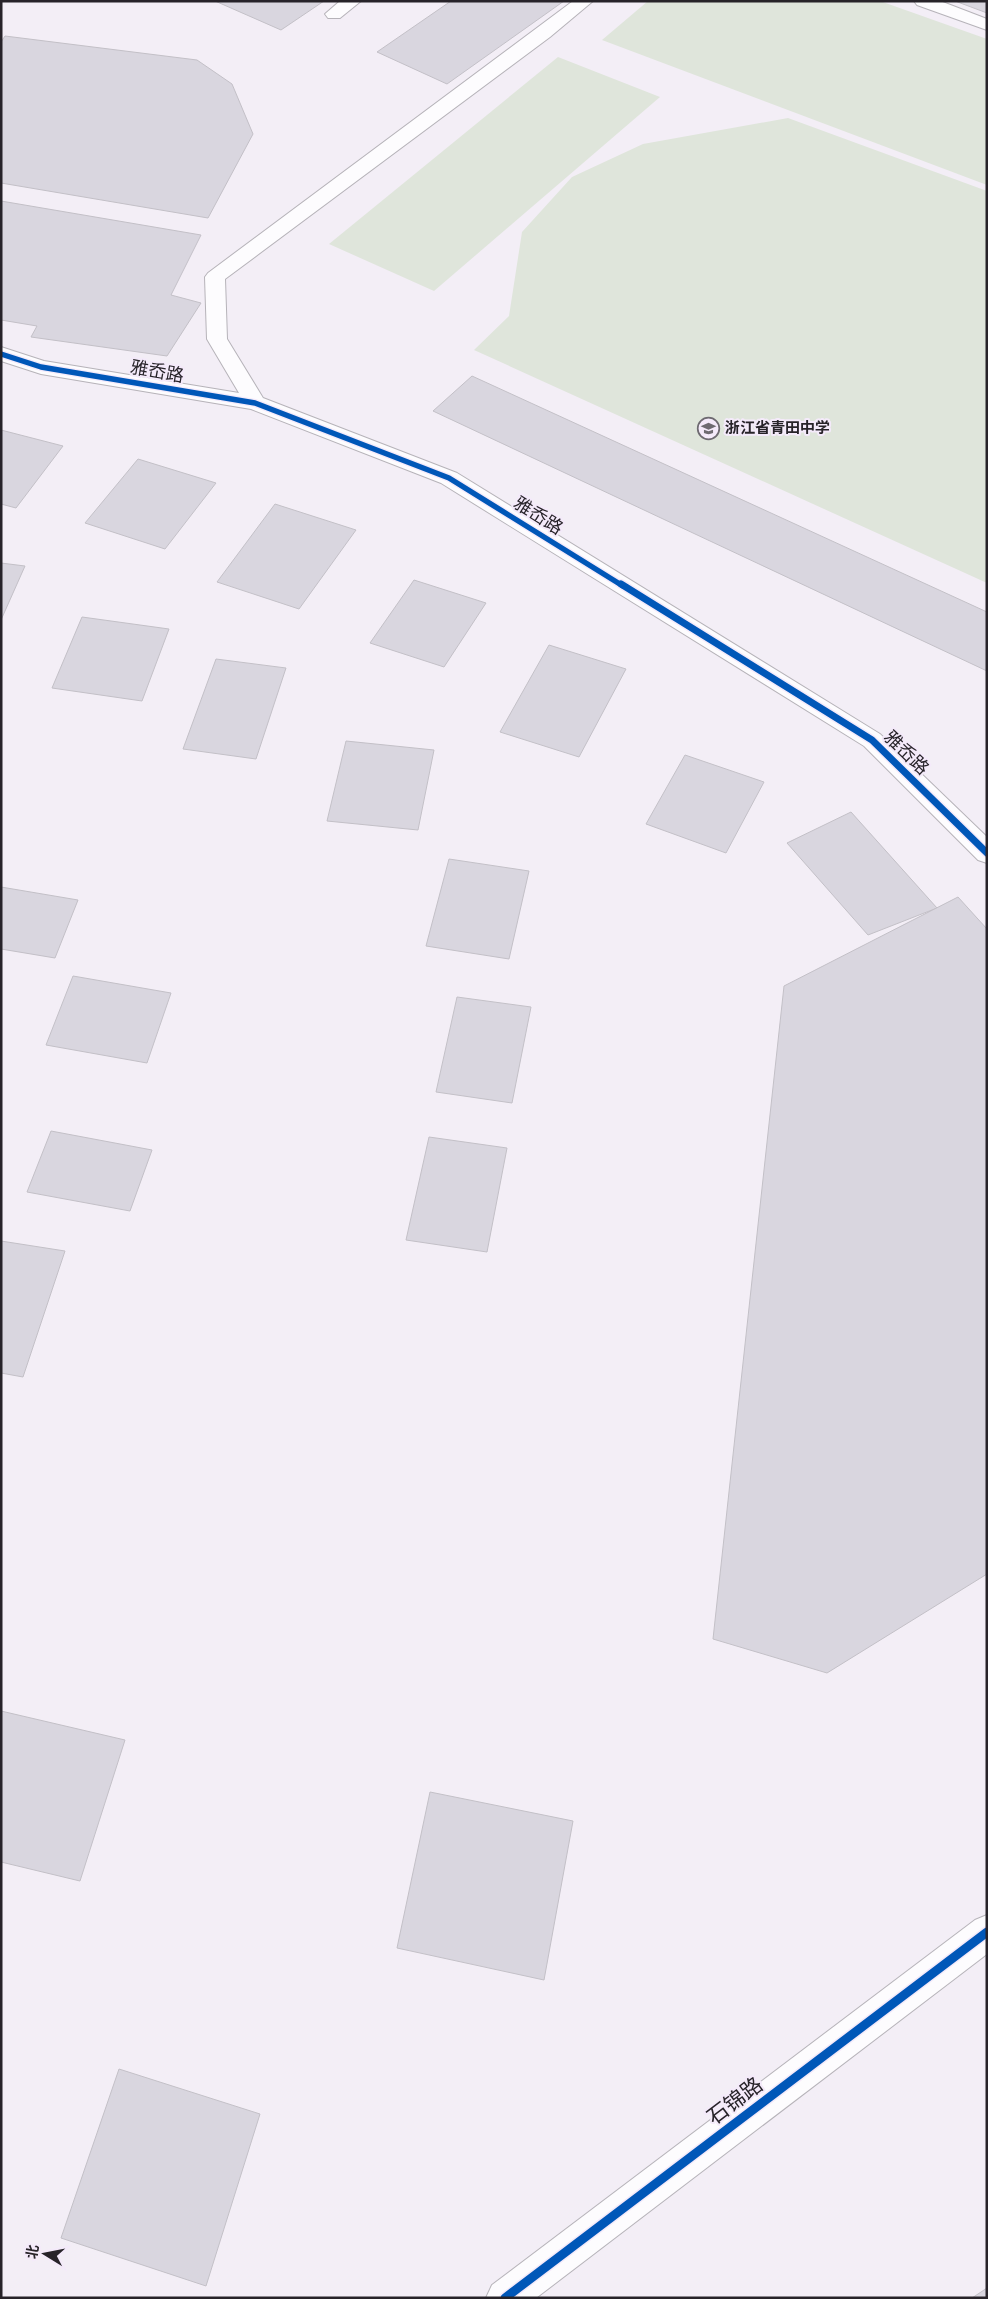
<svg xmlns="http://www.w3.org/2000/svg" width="988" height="2299" font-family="'Source Sans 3','Noto Sans SC',sans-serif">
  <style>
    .green { fill: #dfe5db }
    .building { fill: #d9d6df; stroke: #c3c0c7 }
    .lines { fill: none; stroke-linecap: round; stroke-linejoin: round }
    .minor-casing { stroke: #b6b3b9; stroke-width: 2 }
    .minor { fill: #fdfcfe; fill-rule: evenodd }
    .cycleway-far2-casing { stroke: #f4eafa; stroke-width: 8 }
    .cycleway-far1-casing { stroke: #f4eafa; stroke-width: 10 }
    .cycleway-casing { stroke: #f4eafa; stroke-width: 12 }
    .cycleway-far2 { stroke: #0057b8; stroke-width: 5.5 }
    .cycleway-far1 { stroke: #0057b8; stroke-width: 7 }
    .cycleway { stroke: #0057b8; stroke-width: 9 }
    .labels { text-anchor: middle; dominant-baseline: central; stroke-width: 4; stroke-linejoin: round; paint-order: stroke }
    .far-poi-label { font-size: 15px; font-weight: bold; fill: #272329; stroke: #f4eafa; text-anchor: start }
    .street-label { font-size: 18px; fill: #272329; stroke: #f4eafa }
    .near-street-label { font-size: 21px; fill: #272329; stroke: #f4eafa }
  </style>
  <rect width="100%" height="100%" fill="#f3eef6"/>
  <g class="green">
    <polygon points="648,1 880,1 987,39 987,185 602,40"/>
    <polygon points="558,57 660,97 434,291 329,244"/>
    <polygon points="788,118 987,191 987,583 474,350 509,316 522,232 572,177 643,144"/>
  </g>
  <g class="building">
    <polygon points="215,1 324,1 281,30"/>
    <polygon points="451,1 564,1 447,84 377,52"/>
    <polygon points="955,1 987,1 987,13"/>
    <polygon points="5,36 197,60 232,84 253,134 208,218 1,183 1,42"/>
    <polygon points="1,201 201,235 171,295 201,303 167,356 31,337 37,326 1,320"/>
    <polygon points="472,376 987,612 987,671 433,411"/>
    <polygon points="1,430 63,446 16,508 1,504"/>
    <polygon points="138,459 216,483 165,549 85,523"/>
    <polygon points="275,504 356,530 299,609 217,582"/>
    <polygon points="1,563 25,566 1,620"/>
    <polygon points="414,580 486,603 444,667 370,643"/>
    <polygon points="82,617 169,629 142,701 52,688"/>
    <polygon points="549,645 626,669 579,757 500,732"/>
    <polygon points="216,659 286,668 256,759 183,749"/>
    <polygon points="346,741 434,750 418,830 327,821"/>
    <polygon points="685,755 764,782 726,853 646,824"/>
    <polygon points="851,812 937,908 868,935 787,843"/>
    <polygon points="449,859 529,871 509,959 426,946"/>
    <polygon points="1,887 78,900 55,958 1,949"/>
    <polygon points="958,897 987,929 987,1574 827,1673 713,1639 784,986"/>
    <polygon points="73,976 171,993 147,1063 46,1045"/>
    <polygon points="457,997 531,1007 512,1103 436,1092"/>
    <polygon points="51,1131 152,1150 130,1211 27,1192"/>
    <polygon points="429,1137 507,1148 487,1252 406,1240"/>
    <polygon points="1,1241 65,1251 23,1377 1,1373"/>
    <polygon points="1,1711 125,1740 80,1881 1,1862"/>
    <polygon points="430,1792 573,1821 544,1980 397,1948"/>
    <polygon points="119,2069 260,2114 206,2286 61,2238"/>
    <polygon points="987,2288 987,2298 972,2298"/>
  </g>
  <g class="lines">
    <defs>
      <g id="minor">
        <polygon points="340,1 361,1 340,18 328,18 325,14"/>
        <polygon points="573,1 593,1 550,37 225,279 227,339 263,398 457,473 880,734 987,837 987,863 978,860 864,746 441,483 251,409 41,374 1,361 1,347 44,361 239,393 207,339 205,277 208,273"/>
        <polygon points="914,1 940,1 987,19 987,30 917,5"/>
        <polygon points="987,1915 987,1954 536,2298 486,2298 492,2285 975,1920"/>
      </g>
    </defs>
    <use href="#minor" class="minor-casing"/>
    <use href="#minor" class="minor"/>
    <defs>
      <polyline id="cycleway-far2" points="1,354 41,367 255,403 449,478 623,586"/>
      <polyline id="cycleway-far1" points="621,584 872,740 987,853"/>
      <polyline id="cycleway" points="505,2298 987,1932"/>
    </defs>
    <use href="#cycleway-far2" class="cycleway-far2-casing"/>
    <use href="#cycleway-far1" class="cycleway-far1-casing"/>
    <use href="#cycleway" class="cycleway-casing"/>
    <use href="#cycleway-far2" class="cycleway-far2"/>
    <use href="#cycleway-far1" class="cycleway-far1"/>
    <use href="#cycleway" class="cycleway"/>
  </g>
  <defs>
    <symbol id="school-ring" viewBox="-11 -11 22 22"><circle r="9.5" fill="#f4eafa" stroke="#6e6a71" stroke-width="1.5"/><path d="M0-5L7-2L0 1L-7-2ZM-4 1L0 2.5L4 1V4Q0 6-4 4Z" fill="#6e6a71"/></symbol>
  </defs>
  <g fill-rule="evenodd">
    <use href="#school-ring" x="696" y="416" width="25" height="25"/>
  </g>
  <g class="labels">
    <g class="far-poi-label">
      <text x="725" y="428">浙江省青田中学</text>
    </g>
    <g class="street-label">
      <text transform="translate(157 372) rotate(10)">雅岙路</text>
      <text transform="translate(538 516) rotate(32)">雅岙路</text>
      <text transform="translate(906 753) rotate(44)">雅岙路</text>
    </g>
    <g class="near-street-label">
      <text transform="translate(735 2101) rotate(-37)">石锦路</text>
    </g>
  </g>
  <rect width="988" height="2299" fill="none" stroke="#272329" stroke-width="5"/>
  <g transform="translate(45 2254) rotate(280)" stroke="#f4eafa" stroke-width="4" paint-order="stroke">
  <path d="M0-4L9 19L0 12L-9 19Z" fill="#272329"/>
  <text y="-8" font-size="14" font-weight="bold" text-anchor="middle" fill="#272329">北</text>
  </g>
</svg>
